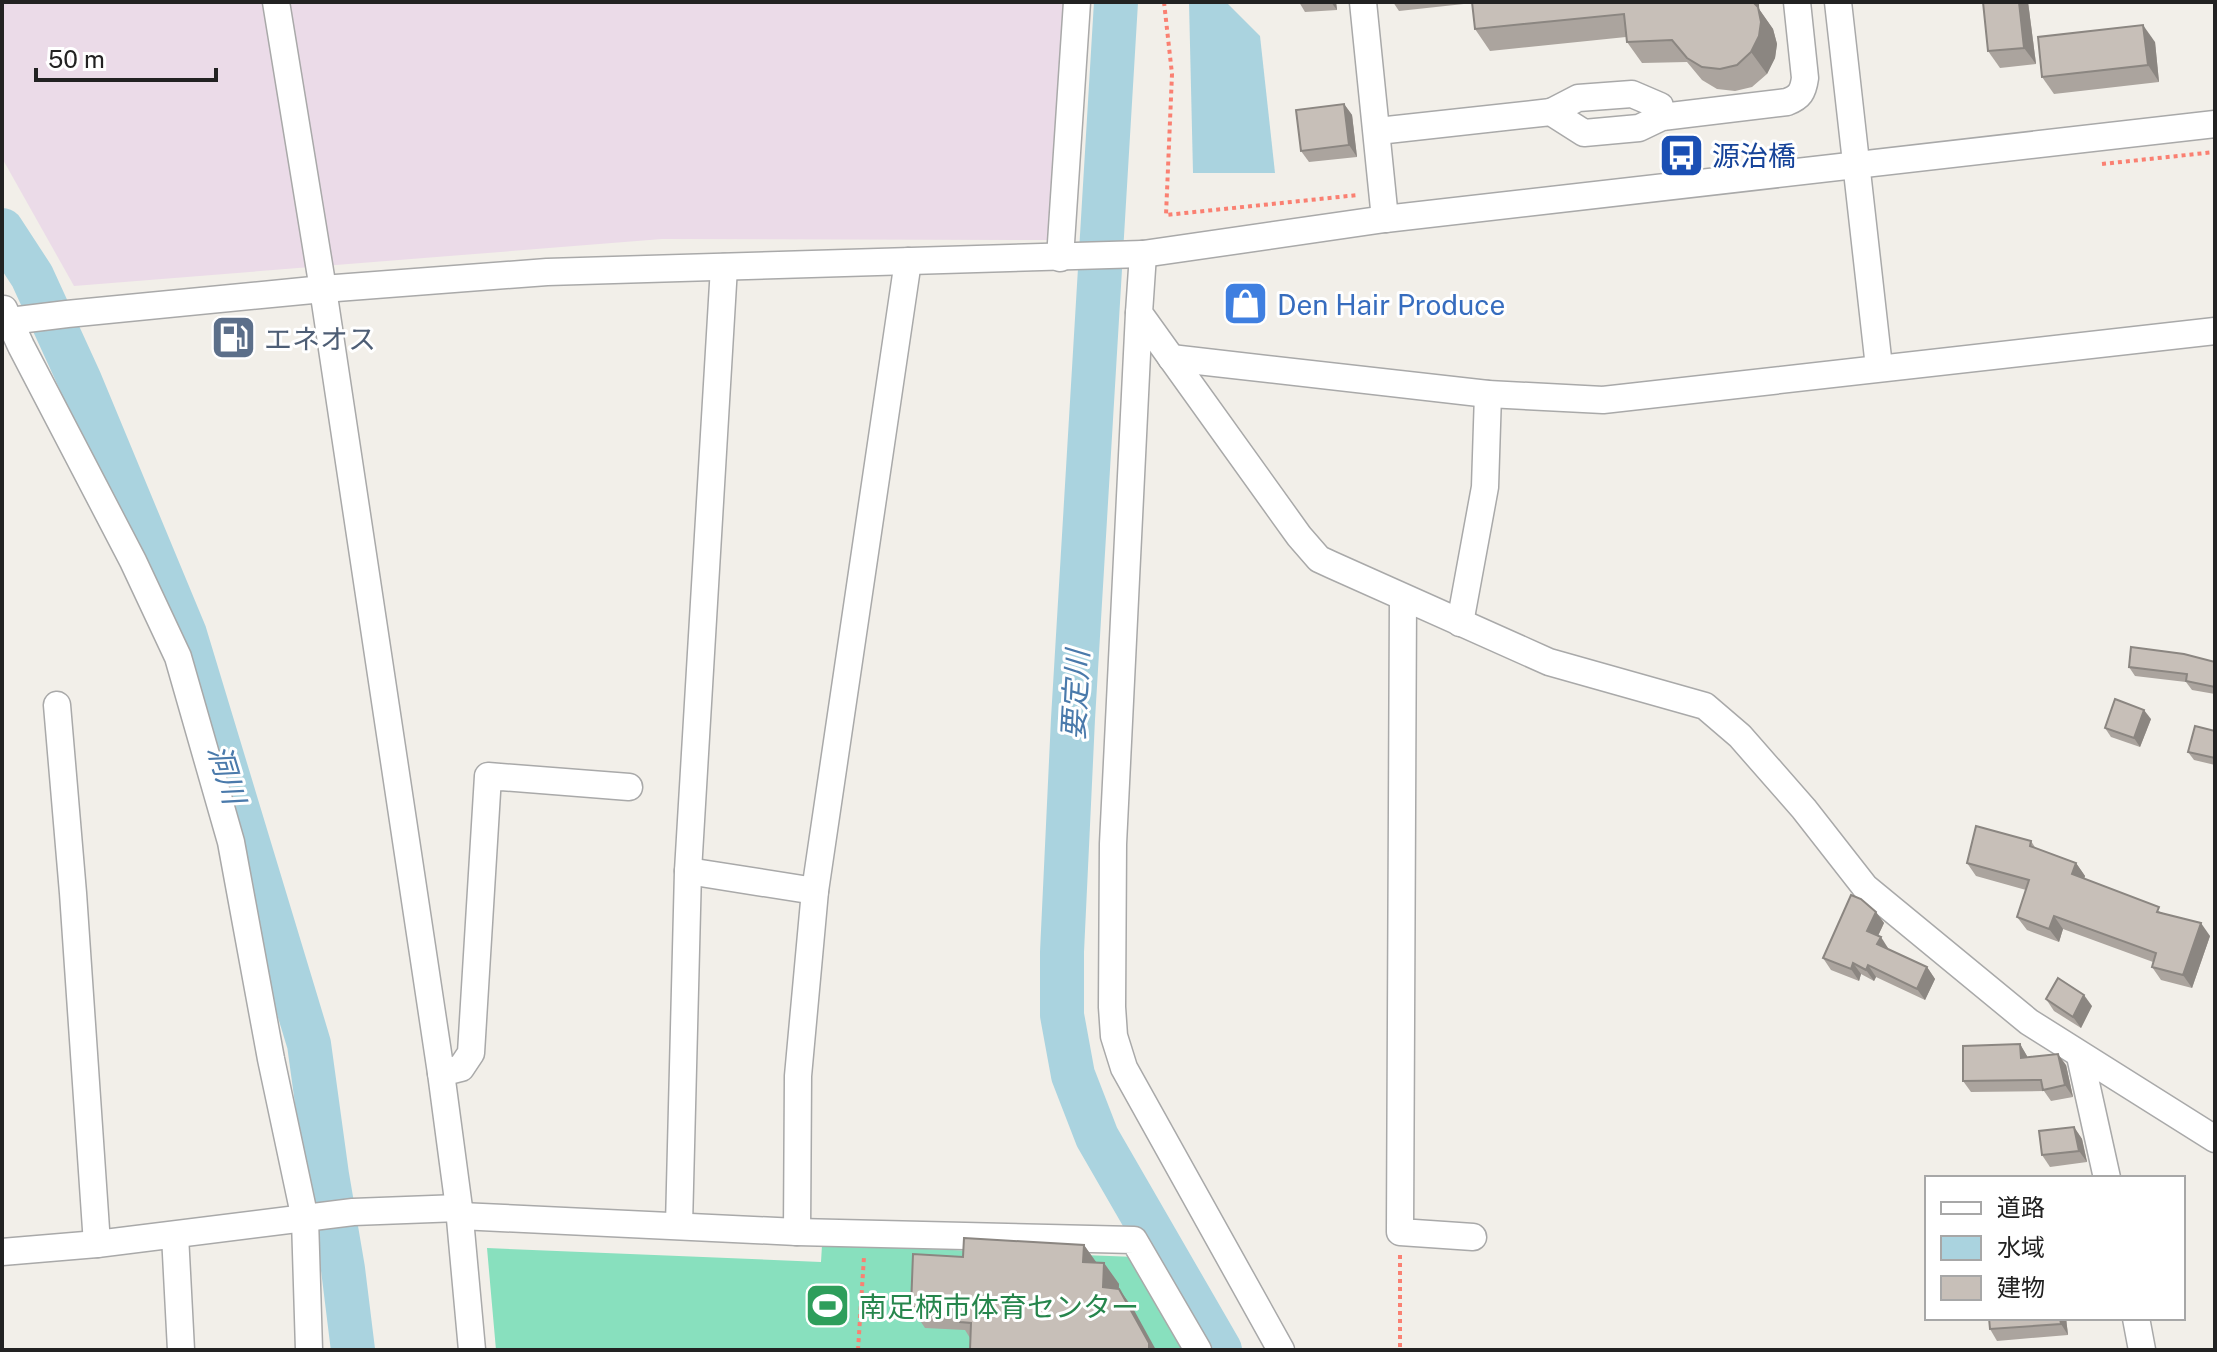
<svg xmlns="http://www.w3.org/2000/svg" width="2217" height="1352" font-family="'Public Sans','Noto Sans JP',sans-serif">
  <style>
    .industrial { fill: #ebdbe8 }
    .pitch { fill: #88e0be }
    .water { fill: #aad3df }
    .lines { fill: none; stroke-linecap: round; stroke-linejoin: round }
    .river { stroke: #aad3df; stroke-width: 44 }
    .minor-casing { stroke: #a9a9a9; stroke-width: 29 }
    .path { stroke: #fa8072; stroke-width: 4; stroke-dasharray: 4 4; stroke-linecap: butt }
    .minor { stroke: #fff; stroke-width: 26 }
    .wall { fill: #aba49e }
    .shaded-wall { fill: #8b8681 }
    .building { fill: #c7bfb8; stroke: #8b8681; stroke-width: 2 }
    .labels { text-anchor: middle; dominant-baseline: central; stroke-width: 6; stroke-linejoin: round; paint-order: stroke }
    .transit-label { font-size: 28px; fill: #164399; stroke: #fff; text-anchor: start }
    .shop-label { font-size: 28px; fill: #366cbe; stroke: #fff; text-anchor: start }
    .service-label { font-size: 28px; fill: #4e5e75; stroke: #fff; text-anchor: start }
    .leisure-label { font-size: 28px; fill: #27864d; stroke: #fff; text-anchor: start }
    .water-label { font-size: 30px; font-style: italic; fill: #4a7aab; stroke: #fff }
  </style>
  <rect width="100%" height="100%" fill="#f2efe9"/>
  <polygon class="industrial" points="2,2 1063,2 1050,240 662,239 74,286 2,158"/>
  <polygon class="pitch" points="822,1245 1136,1257 1188,1350 496,1350 487,1248 821,1262"/>
  <polygon class="water" points="1189,2 1226,2 1260,36 1275,173 1193,173"/>
  <g class="lines">
    <g class="river">
      <polyline points="1116,2 1073,719 1062,952 1062,1015 1073,1075 1097,1137 1220,1350"/>
      <polyline points="2,230 32,276 80,381 185,634 309,1044 327,1175 343,1269 353,1350"/>
    </g>
    <defs>
      <g id="minor">
        <polyline points="276,2 323,289 441,1073 459,1208 472,1350"/>
        <polyline points="1363,2 1385,219"/>
        <polyline points="1838,2 1879,367"/>
        <polyline points="1551,112 1578,98 1632,94 1660,106 1662,117"/>
        <path d="M 1378,131 L 1551,112 L 1584,133 L 1639,128 L 1662,117 L 1787,102 C 1800,97 1803,92 1805,78 L 1797,2"/>
        <polyline points="1143,254 1139,313 1299,536 1319,559 1332,565 1549,662 1705,706 1740,736 1804,809 1865,887 2029,1022 2215,1139"/>
        <polyline points="1060,258 1077,2"/>
        <polyline points="4,309 21,346 133,561 178,657 231,842 271,1059 305,1219 309,1350"/>
        <polyline points="1139,313 1113,844 1112,1007 1114,1036 1124,1068 1281,1350"/>
        <polyline points="2,322 67,314 323,289 547,272 1143,254 1385,219 2215,124"/>
        <polyline points="1171,358 1488,394 1603,400 2215,331"/>
        <polyline points="1403,598 1400,1232 1473,1237"/>
        <polyline points="1460,623 1485,487 1488,394"/>
        <polyline points="57,705 73,893 97,1244"/>
        <polyline points="688,871 815,891"/>
        <polyline points="2080,1056 2107,1178"/>
        <polyline points="441,1073 461,1068 471,1053 488,776 629,787"/>
        <polyline points="460,1216 797,1232 1134,1240 1198,1350"/>
        <polyline points="679,1225 688,871 724,267"/>
        <polyline points="797,1232 798,1076 815,891 908,261"/>
        <polyline points="175,1235 181,1350"/>
        <polyline points="2,1252 97,1244 353,1212 459,1208"/>
        <polyline points="2136,1318 2142,1350"/>
      </g>
    </defs>
    <use href="#minor" class="minor-casing"/>
    <g class="path">
      <polyline points="1164,2 1172,74 1166,215 1358,195"/>
      <polyline points="2102,164 2215,152"/>
      <polyline points="1400,1255 1400,1350"/>
      <polyline points="858,1350 864,1257"/>
    </g>
    <use href="#minor" class="minor"/>
  </g>
  <g class="wall">
    <polygon points="1299,2 1336,2 1337,10 1305,12"/>
    <polygon points="1393,2 1759,2 1759,9 1773,29 1777,44 1775,58 1767,74 1752,87 1735,91 1717,89 1702,80 1687,62 1642,63 1627,42 1626,37 1490,51 1475,29 1473,3 1399,11"/>
    <polygon points="2028,2 2036,64 2000,68 1988,51"/>
    <polygon points="2155,42 2159,82 2054,94 2042,77"/>
    <polygon points="1344,104 1352,115 1357,157 1309,162 1301,151"/>
    <polygon points="2215,662 2215,694 2192,690 2186,682 2135,676 2129,667"/>
    <polygon points="2151,719 2140,747 2111,737 2105,728"/>
    <polygon points="2215,731 2215,765 2194,760 2188,752"/>
    <polygon points="2031,841 2036,849 2076,863 2085,876 2084,879 2163,913 2210,936 2192,988 2161,980 2152,967 2153,962 2063,929 2059,942 2027,930 2017,917 2026,890 1976,876 1967,863"/>
    <polygon points="1876,912 1884,923 1878,936 1888,949 1927,967 1935,979 1925,1000 1876,977 1874,981 1861,974 1859,981 1831,970 1823,958"/>
    <polygon points="2046,999 2092,1006 2081,1028 2054,1011"/>
    <polygon points="2020,1044 2028,1058 2066,1065 2073,1097 2051,1101 2044,1091 1971,1092 1963,1081"/>
    <polygon points="2074,1127 2082,1139 2087,1162 2050,1167 2042,1155"/>
    <polygon points="1084,1245 1096,1263 1104,1263 1119,1284 1119,1289 1134,1310 970,1338 965,1330 925,1328 911,1307 963,1257"/>
    <polygon points="2066,1318 2068,1335 1997,1341 1990,1329"/>
  </g>
  <g class="shaded-wall">
    <polygon points="1331,2 1336,2 1337,10"/>
    <polygon points="1752,2 1759,2 1759,9 1773,29 1777,44 1775,58 1767,74 1751,52"/>
    <polygon points="2019,2 2028,2 2036,64 2024,48"/>
    <polygon points="2143,25 2155,42 2159,82 2148,65"/>
    <polygon points="1344,104 1352,115 1357,157 1349,145"/>
    <polygon points="2144,710 2151,719 2140,747 2134,738"/>
    <polygon points="2076,863 2085,876 2081,887 2072,874"/>
    <polygon points="1876,912 1884,923 1875,942 1867,931"/>
    <polygon points="2054,916 2063,929 2059,942 2049,929"/>
    <polygon points="2201,923 2210,936 2192,988 2183,975"/>
    <polygon points="1881,937 1888,948 1885,955 1877,944"/>
    <polygon points="1853,963 1861,974 1859,981 1851,969"/>
    <polygon points="1868,965 1876,977 1874,981 1866,970"/>
    <polygon points="1927,967 1935,979 1925,1000 1917,989"/>
    <polygon points="2084,995 2092,1006 2081,1028 2073,1017"/>
    <polygon points="2020,1044 2027,1056 2029,1070 2021,1058"/>
    <polygon points="2058,1054 2066,1065 2073,1097 2065,1085"/>
    <polygon points="2074,1127 2082,1139 2087,1162 2079,1151"/>
    <polygon points="1084,1245 1099,1266 1083,1262"/>
    <polygon points="1104,1263 1119,1284 1118,1309 1103,1287"/>
    <polygon points="1119,1289 1134,1310 1156,1350 1149,1350"/>
    <polygon points="2060,1318 2066,1318 2068,1335 2061,1324"/>
  </g>
  <g class="building">
    <polygon points="1472,2 1753,2 1758,7 1761,22 1759,36 1751,52 1737,65 1720,69 1702,67 1687,58 1672,40 1627,42 1624,14 1475,29"/>
    <polygon points="1983,2 2019,2 2024,48 1988,51"/>
    <polygon points="2143,25 2148,65 2042,77 2038,37"/>
    <polygon points="1344,104 1349,145 1301,151 1296,110"/>
    <polygon points="2131,647 2184,654 2215,662 2215,687 2186,681 2187,674 2129,667"/>
    <polygon points="2115,699 2144,710 2134,738 2105,728"/>
    <polygon points="2195,726 2215,731 2215,758 2188,752"/>
    <polygon points="1976,826 2031,841 2030,846 2076,863 2072,874 2159,907 2157,912 2201,923 2183,975 2152,967 2156,953 2054,916 2049,929 2017,917 2029,880 1967,863"/>
    <polygon points="1851,895 1861,899 1876,912 1867,931 1881,937 1877,944 1927,967 1917,989 1868,965 1866,970 1853,963 1851,969 1823,958"/>
    <polygon points="2058,978 2084,995 2073,1017 2046,999"/>
    <polygon points="2020,1044 2021,1058 2058,1054 2065,1085 2043,1090 2041,1080 1963,1081 1963,1046"/>
    <polygon points="2074,1127 2079,1151 2042,1155 2039,1131"/>
    <polygon points="964,1238 1084,1245 1083,1262 1104,1263 1103,1287 1119,1289 1149,1343 1149,1350 970,1350 971,1323 960,1322 960,1310 911,1307 913,1254 963,1257"/>
    <polygon points="1989,1318 2060,1318 2061,1324 1990,1329"/>
  </g>
  <defs>
    <symbol id="bus-square" viewBox="-11 -11 22 22"><rect x="-9" y="-9" width="18" height="18" rx="4" fill="#1a4fb4" stroke="#fff"/><path d="M-5-6H5V4H4V6H2V4H-2V6H-4V4H-5ZM-3.5-4V0h7V-4ZM-3.5 1.2v1.5H-2V1.2ZM2 1.2v1.5H3.5V1.2Z" fill="#fff"/></symbol>
    <symbol id="shop-square" viewBox="-11 -11 22 22"><rect x="-9" y="-9" width="18" height="18" rx="4" fill="#3f7fe0" stroke="#fff"/><path d="M-5-2.5h2.3a2.7 3.5 0 0 1 5.4 0H5L5.5 6h-11ZM-1.5-2.5h3a1.5 2.3 0 0 0-3 0Z" fill="#fff"/></symbol>
    <symbol id="fuel-square" viewBox="-11 -11 22 22"><rect x="-9" y="-9" width="18" height="18" rx="4" fill="#5c6f8a" stroke="#fff"/><path d="M-5.5-6h7V0h2V4h1.3V-2.5L3-4.5l.8-.8L6-3V5H2.5V1h-1V6h-7ZM-4.2-4.7v3.2H.2V-4.7Z" fill="#fff"/></symbol>
    <symbol id="stadium-square" viewBox="-11 -11 22 22"><rect x="-9" y="-9" width="18" height="18" rx="4" fill="#2e9e5b" stroke="#fff"/><path d="M0-5a6.5 5 0 1 0 0 10a6.5 5 0 1 0 0-10ZM-3.5-1.8h7v3.6h-7Z" fill="#fff"/></symbol>
  </defs>
  <g fill-rule="evenodd">
    <use href="#bus-square" x="1656" y="130" width="51" height="51"/>
    <use href="#shop-square" x="1220" y="278" width="51" height="51"/>
    <use href="#fuel-square" x="208" y="312" width="51" height="51"/>
    <use href="#stadium-square" x="802" y="1280" width="51" height="51"/>
  </g>
  <g class="labels">
    <g class="transit-label">
      <text x="1712" y="155">源治橋</text>
    </g>
    <g class="shop-label">
      <text x="1277" y="304">Den Hair Produce</text>
    </g>
    <g class="service-label">
      <text x="264" y="338">エネオス</text>
    </g>
    <g class="leisure-label">
      <text x="859" y="1306">南足柄市体育センター</text>
    </g>
    <g class="water-label">
      <text transform="translate(1075 695) rotate(-87)">要定川</text>
      <text transform="translate(227 774) rotate(73)">洞川</text>
    </g>
  </g>
  <rect width="2217" height="1352" fill="none" stroke="#222222" stroke-width="8"/>
  <rect x="1925" y="1176" width="260" height="144" fill="#ffffff" stroke="#a7a7a7" stroke-width="2"/>
  <rect x="1941" y="1202" width="40" height="12" fill="#ffffff" stroke="#a7a7a7" stroke-width="2"/>
  <text x="1997" y="1216" font-size="24" fill="#222222">道路</text>
  <rect x="1941" y="1236" width="40" height="24" fill="#aad3df" stroke="#a7a7a7" stroke-width="2"/>
  <text x="1997" y="1256" font-size="24" fill="#222222">水域</text>
  <rect x="1941" y="1276" width="40" height="24" fill="#c7bfb8" stroke="#a7a7a7" stroke-width="2"/>
  <text x="1997" y="1296" font-size="24" fill="#222222">建物</text>
  <path d="M36 68v12h180v-12" fill="none" stroke="#222222" stroke-width="4"/>
  <text x="48" y="68" font-size="24" fill="#222222" stroke="#ffffff" stroke-width="6" paint-order="stroke">50 m</text>
</svg>
